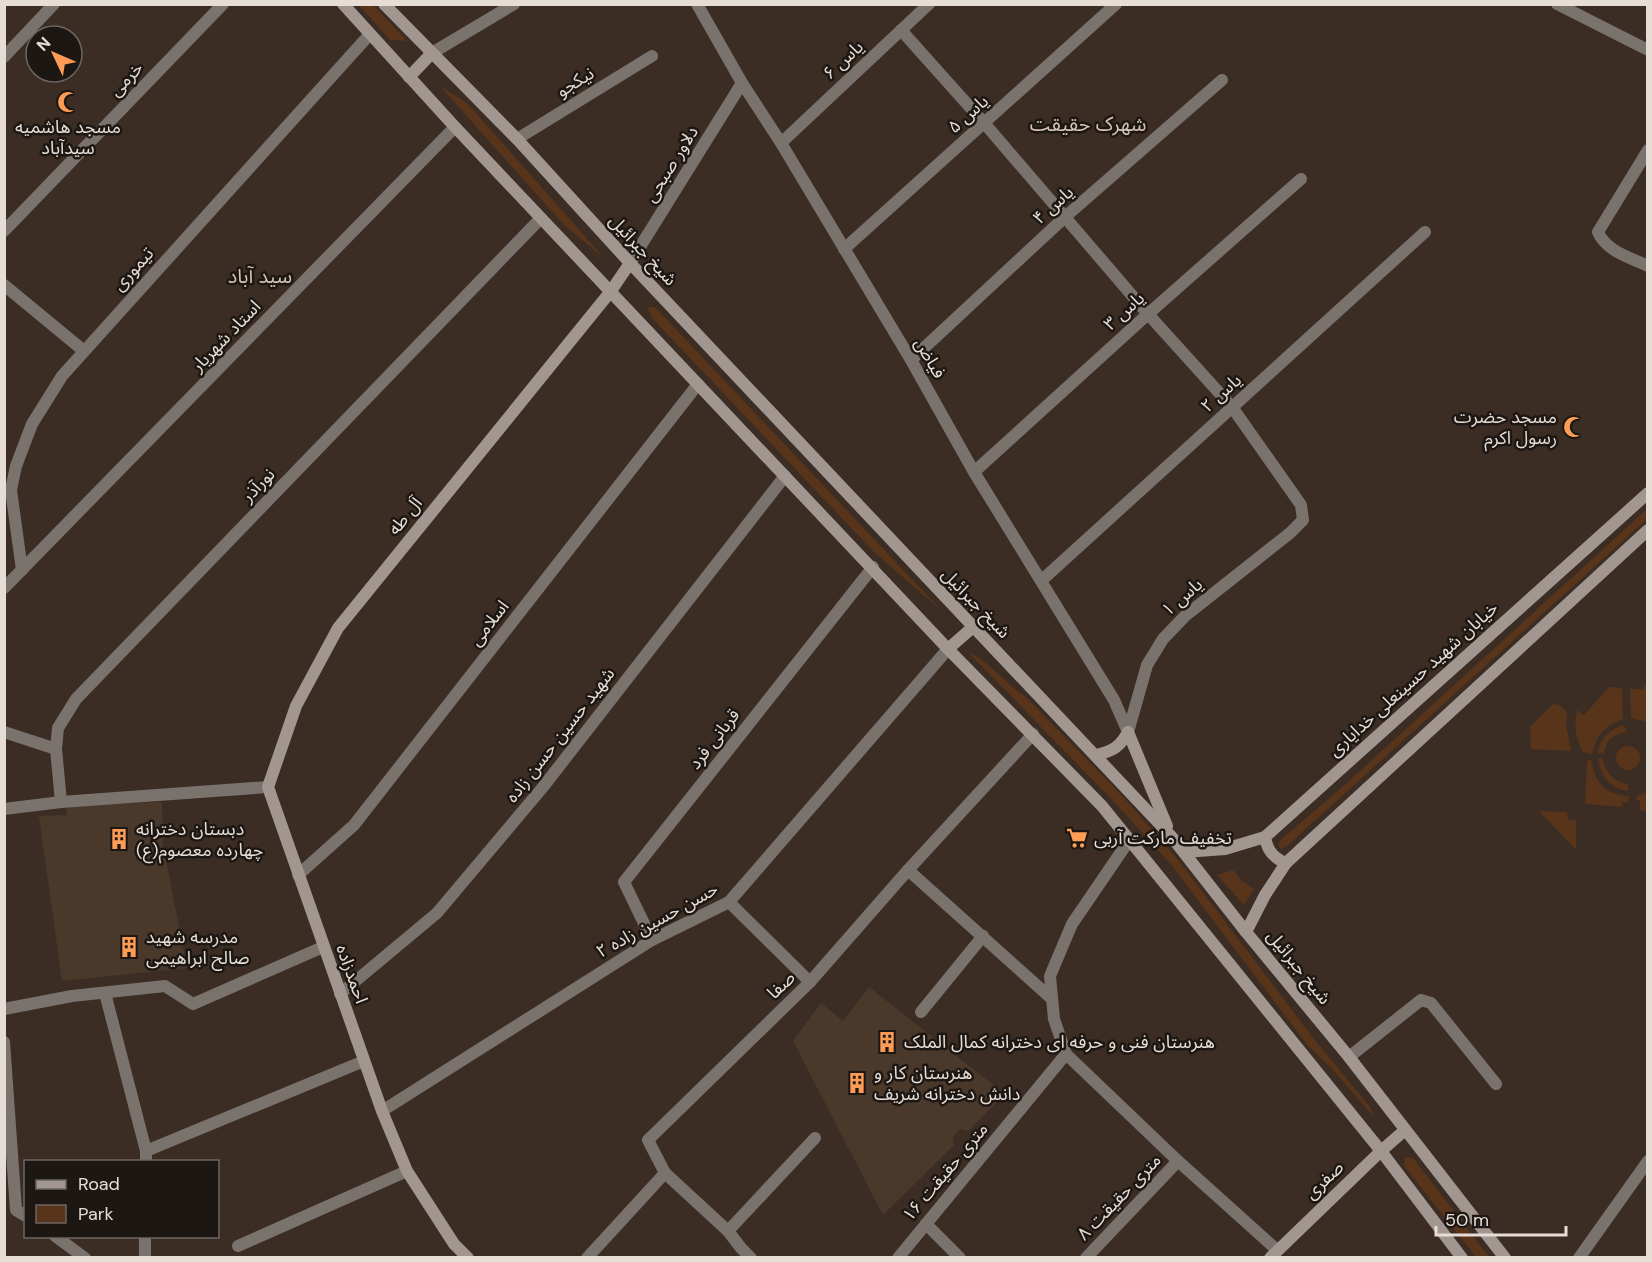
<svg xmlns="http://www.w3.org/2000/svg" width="1652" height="1262" font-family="'DM Sans','Noto Sans Arabic',sans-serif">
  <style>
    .built { fill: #4a382b }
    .green { fill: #58341a }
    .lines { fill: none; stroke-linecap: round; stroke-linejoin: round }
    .street { stroke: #79726d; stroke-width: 12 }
    .secondary { stroke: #a29790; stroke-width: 12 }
    .labels { text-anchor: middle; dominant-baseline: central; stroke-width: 5; stroke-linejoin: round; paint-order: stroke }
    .street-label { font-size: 18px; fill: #e6ddd7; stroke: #1d1713 }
    .poi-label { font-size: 18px; fill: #e6ddd7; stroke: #1d1713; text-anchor: start }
    .neighbourhood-label { font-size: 20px; fill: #d4c2b7; stroke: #1d1713 }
  </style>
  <rect width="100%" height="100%" fill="#3b2d24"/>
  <g class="built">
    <polygon points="162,802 163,844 187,968 62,981 39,816 67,815 66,806"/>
    <polygon points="869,987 1005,1094 968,1131 960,1129 953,1137 954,1145 883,1215 793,1041 821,1003 843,1021"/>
  </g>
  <g class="green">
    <polygon points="359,5 373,5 407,41 390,40"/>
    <polygon points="440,86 468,104 604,258 565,226"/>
    <polygon points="647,307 655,307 942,611 875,553 652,318"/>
    <polygon points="1647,509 1647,519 1286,847 1281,849 1278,845 1280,840 1338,791"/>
    <path d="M 968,652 C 990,662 1005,683 1026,697 L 1125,799 L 1176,857 L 1314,1039 L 1370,1107 L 1374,1117 L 1334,1071 L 1308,1046 L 1169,862 L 1118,806 Z"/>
    <polygon points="1645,684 1647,687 1647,722 1631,718 1630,689 1643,689"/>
    <path d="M 1609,687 L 1622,688 L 1623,719 C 1605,726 1597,734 1592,754 L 1583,752 C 1575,736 1574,728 1577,710 L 1584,715 Z"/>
    <polygon points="1553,704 1559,705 1567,712 1566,724 1571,751 1531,749 1530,727"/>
    <path d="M 1624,725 L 1627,732 C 1613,735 1606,739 1604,754 L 1597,753 C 1601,738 1609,729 1624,725 Z"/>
    <circle cx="1628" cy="758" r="12"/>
    <path d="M 1598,758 L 1602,758 C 1606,773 1613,781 1628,784 L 1628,791 C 1611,789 1600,776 1598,758 Z"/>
    <path d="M 1587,760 L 1591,760 C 1596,784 1604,794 1629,796 L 1628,803 L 1622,802 L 1622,807 L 1585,804 Z"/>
    <polygon points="1647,793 1647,811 1640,810 1640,801 1636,800 1637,796"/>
    <polygon points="1539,811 1567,812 1568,820 1576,820 1576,850"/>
    <polygon points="1233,870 1241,880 1254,889 1244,905 1217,875"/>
    <polygon points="1405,1157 1413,1158 1489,1257 1476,1257 1404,1166"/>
  </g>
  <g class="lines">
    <g class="street">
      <polyline points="697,4 742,83 781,143 911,360 974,472 1114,700 1128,732"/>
      <polyline points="1557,4 1648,50"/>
      <polyline points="901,30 985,124 1148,314 1232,407 1301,505 1303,520 1290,533 1185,616 1163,639 1147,665 1128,732"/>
      <polyline points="432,53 514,4"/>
      <polyline points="4,57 54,4"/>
      <polyline points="517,139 652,56"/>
      <polyline points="781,143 929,4"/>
      <path d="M 1648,150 L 1598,232 C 1606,251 1629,257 1648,266"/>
      <polyline points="4,231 223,4"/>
      <polyline points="844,249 1116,4"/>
      <polyline points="630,263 742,83"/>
      <polyline points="4,285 84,351"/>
      <polyline points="911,360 1065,217 1222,80"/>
      <polyline points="974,472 1148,314 1301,179"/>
      <polyline points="22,570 11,490 16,466 32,424 62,376 370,34"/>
      <polyline points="1042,580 1425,232"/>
      <polyline points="4,588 455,127"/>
      <polyline points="4,732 56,749"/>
      <polyline points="61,802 56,749 58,728 76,699 541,218"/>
      <polyline points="4,809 61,802 268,787"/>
      <polyline points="1130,839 1072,924 1050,976 1054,1019 1066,1054 1178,1161 1277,1250"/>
      <polyline points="908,870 1052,999"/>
      <polyline points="298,875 354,825 698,384"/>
      <polyline points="729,902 810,982"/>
      <polyline points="652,940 624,882 873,567"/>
      <polyline points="105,993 146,1151"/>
      <polyline points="340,994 437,913 543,787 785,476"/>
      <polyline points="4,1009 72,996 165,986 193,1004 323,947"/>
      <polyline points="921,1012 983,936"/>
      <polyline points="4,1042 16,1210 26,1216"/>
      <polyline points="1349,1057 1421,1000 1431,1003 1496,1084"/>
      <polyline points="382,1111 652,940 729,902 948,649"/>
      <polyline points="146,1162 146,1151 364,1061"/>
      <polyline points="665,1173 728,1231 741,1248 751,1258"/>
      <polyline points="926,1224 960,1258"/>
      <polyline points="728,1231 815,1138"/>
      <polyline points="55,1236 85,1258"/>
      <polyline points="238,1246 407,1171"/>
      <polyline points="145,1258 145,1236"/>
      <polyline points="587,1258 665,1173 648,1140 810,982 908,870 1033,734"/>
      <polyline points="898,1258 1066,1054"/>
      <polyline points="1086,1258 1178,1161"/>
      <polyline points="1579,1258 1648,1161"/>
    </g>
    <g class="secondary">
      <polyline points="343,4 455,127 948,649 1102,806 1381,1151 1462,1258"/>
      <polyline points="384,4 517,139 630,263 1171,836 1246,932 1349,1057 1505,1258"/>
      <polyline points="409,77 432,53"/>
      <polyline points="948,649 973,627"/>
      <polyline points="1128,732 1167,826"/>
      <path d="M 1096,755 C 1113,751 1120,747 1128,732"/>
      <path d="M 1265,837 C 1267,850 1273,858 1286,863"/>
      <polyline points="1184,852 1225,849 1265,837 1648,493"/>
      <polyline points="1246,932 1265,895 1286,863 1648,530"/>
      <polyline points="468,1258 454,1244 407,1171 382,1111 268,787 296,706 338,628 611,291 630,263"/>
      <polyline points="1270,1258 1381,1151 1405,1130"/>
    </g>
  </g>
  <defs>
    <symbol id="mosque-bare" viewBox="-9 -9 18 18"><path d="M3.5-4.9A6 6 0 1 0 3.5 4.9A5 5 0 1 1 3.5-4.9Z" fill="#fd9c55" stroke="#1d1713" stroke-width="2.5" paint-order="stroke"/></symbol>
    <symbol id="supermarket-bare" viewBox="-9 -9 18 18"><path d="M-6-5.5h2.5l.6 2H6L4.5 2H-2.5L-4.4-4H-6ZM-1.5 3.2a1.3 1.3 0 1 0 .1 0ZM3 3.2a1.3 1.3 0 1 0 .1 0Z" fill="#fd9c55" stroke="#1d1713" stroke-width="2.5" paint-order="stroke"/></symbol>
    <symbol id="building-bare" viewBox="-9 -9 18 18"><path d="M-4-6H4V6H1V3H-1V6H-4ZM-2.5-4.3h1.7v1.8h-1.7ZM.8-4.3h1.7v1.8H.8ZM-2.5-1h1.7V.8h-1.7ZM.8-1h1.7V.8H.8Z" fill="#fd9c55" stroke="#1d1713" stroke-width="2.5" paint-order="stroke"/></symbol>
  </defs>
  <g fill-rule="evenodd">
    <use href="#mosque-bare" x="53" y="87" width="30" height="30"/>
    <use href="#mosque-bare" x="1559" y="412" width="30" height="30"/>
    <use href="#supermarket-bare" x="1062" y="823" width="30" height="30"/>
    <use href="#building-bare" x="104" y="824" width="30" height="30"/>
    <use href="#building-bare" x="114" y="932" width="30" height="30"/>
    <use href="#building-bare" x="872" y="1027" width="30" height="30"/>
    <use href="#building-bare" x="842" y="1068" width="30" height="30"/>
  </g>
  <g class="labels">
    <g class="street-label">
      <text transform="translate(843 60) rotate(-43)">یاس ۶</text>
      <text transform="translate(126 79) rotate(-46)">خرمی</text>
      <text transform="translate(575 82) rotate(-32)">نیکجو</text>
      <text transform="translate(968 114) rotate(-42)">یاس ۵</text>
      <text transform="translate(671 164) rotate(-58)">دلاور صبحی</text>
      <text transform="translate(1053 205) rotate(-42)">یاس ۴</text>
      <text transform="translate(643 250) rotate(47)">شیخ جبرائیل</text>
      <text transform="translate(133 269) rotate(-48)">تیموری</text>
      <text transform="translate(1124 311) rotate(-42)">یاس ۳</text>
      <text transform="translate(226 336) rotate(-46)">استاد شهریار</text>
      <text transform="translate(930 358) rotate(60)">فیاض</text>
      <text transform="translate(1221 393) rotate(-42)">یاس ۲</text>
      <text transform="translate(258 485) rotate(-46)">نورآذر</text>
      <text transform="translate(405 516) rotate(-51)">آل طه</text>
      <text transform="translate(1182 597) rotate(-41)">یاس ۱</text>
      <text transform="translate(976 603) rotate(46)">شیخ جبرائیل</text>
      <text transform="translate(489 623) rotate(-52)">اسلامی</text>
      <text transform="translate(1413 679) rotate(-42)">خیابان شهید حسینعلی خدایاری</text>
      <text transform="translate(560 735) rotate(-52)">شهید حسین حسن زاده</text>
      <text transform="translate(714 739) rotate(-52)">قربانی فرد</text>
      <text transform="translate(657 920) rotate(-29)">حسن حسین زاده ۲</text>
      <text transform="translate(1299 967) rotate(51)">شیخ جبرائیل</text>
      <text transform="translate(352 974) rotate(70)">احمدزاده</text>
      <text transform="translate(781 985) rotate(-44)">صفا</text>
      <text transform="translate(945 1172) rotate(-50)">۱۶ متری حقیقت</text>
      <text transform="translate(1324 1180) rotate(-44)">صفری</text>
      <text transform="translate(1119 1197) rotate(-46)">۸ متری حقیقت</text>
    </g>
    <g class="poi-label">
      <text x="68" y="127" text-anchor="middle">مسجد هاشمیه<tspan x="68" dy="21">سیدآباد</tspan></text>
      <text x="1557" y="417" text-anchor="end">مسجد حضرت<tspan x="1557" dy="21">رسول اکرم</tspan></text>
      <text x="136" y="829">دبستان دخترانه<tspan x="136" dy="21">چهارده معصوم(ع)</tspan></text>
      <text x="1094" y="838">تخفیف مارکت آربی</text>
      <text x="146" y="937">مدرسه شهید<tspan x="146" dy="21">صالح ابراهیمی</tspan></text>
      <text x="904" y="1042">هنرستان فنی و حرفه ای دخترانه کمال الملک</text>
      <text x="874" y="1073">هنرستان کار و<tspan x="874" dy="21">دانش دخترانه شریف</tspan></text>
    </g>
    <g class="neighbourhood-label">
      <text x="1088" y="124">شهرک حقیقت</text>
      <text x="260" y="276">سید آباد</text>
    </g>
  </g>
  <rect width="1652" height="1262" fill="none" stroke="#e6ddd7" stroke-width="12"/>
  <rect x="24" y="1160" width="195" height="78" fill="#1d1713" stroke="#6d6661" stroke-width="1.5"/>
  <rect x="36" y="1180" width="30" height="9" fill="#a29790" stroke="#6d6661" stroke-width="1.5"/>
  <text x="78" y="1190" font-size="18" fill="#e6ddd7">Road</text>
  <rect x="36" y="1205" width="30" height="18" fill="#58341a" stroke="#6d6661" stroke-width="1.5"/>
  <text x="78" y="1220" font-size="18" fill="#e6ddd7">Park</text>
  <g transform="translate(54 54) rotate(314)"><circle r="28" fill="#1d1713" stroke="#6d6661" stroke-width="1.5"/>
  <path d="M0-4.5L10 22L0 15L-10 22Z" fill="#fd9c55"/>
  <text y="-9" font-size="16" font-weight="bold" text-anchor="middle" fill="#e6ddd7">N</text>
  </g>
  <path d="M1436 1226v9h130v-9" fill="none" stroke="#e6ddd7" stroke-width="3"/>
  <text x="1445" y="1226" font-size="18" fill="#e6ddd7" stroke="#1d1713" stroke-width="4.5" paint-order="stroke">50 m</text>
</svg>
